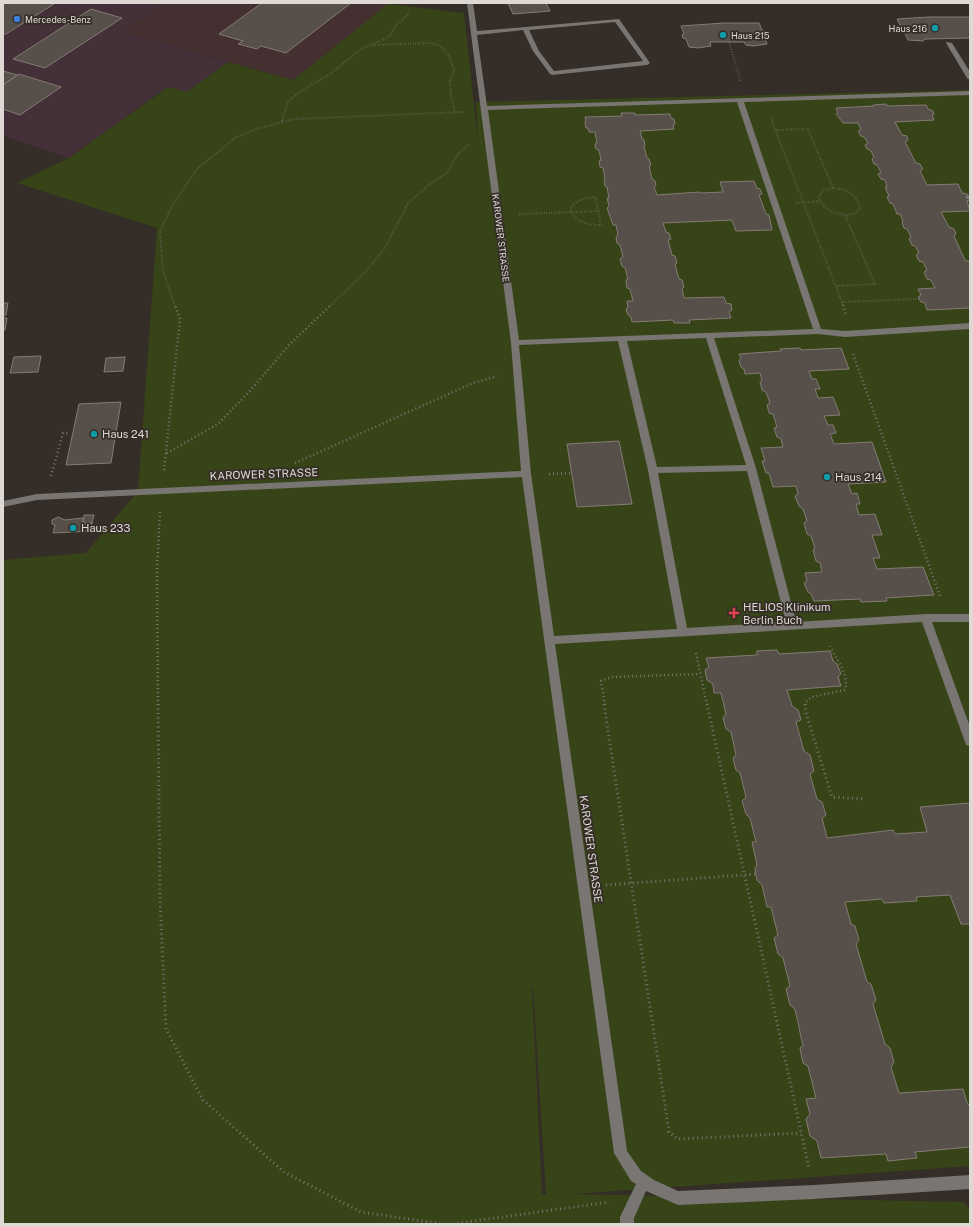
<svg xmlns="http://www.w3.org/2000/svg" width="973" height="1227" font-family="'Public Sans',sans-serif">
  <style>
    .commercial { fill: #433038 }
    .industrial { fill: #453031 }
    .green { fill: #374418; fill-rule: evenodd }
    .building { fill: #574f49; stroke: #847b74 }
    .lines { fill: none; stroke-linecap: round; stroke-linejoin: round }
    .path-far2 { stroke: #7a736e; stroke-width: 2; stroke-dasharray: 0.5 2; stroke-linecap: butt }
    .path-far1 { stroke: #7a736e; stroke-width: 2.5; stroke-dasharray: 1 3; stroke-linecap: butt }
    .path { stroke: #7a736e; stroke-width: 3; stroke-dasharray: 1 3.5; stroke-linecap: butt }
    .minor { fill: #797572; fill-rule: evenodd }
    .shop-dot { fill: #3f7fe0; stroke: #352d27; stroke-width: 1.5 }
    .culture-dot { fill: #0f9aa8; stroke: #352d27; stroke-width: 1.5 }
    .health-dot { fill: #e0444e; stroke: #352d27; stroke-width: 1.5 }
    .labels { text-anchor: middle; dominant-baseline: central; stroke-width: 3.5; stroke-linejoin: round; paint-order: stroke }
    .far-poi-label { font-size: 9px; fill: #ded9d5; stroke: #352d27; text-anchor: start }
    .far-street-label { font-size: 9px; fill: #ded9d5; stroke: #352d27 }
    .poi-label { font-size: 11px; fill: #ded9d5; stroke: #352d27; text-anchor: start }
    .street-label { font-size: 11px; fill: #ded9d5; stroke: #352d27 }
  </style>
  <rect width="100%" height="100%" fill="#352d27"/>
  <polygon class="commercial" points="3,3 165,3 123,32 228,62 187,92 167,87 69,158 3,136"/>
  <polygon class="industrial" points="165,3 390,3 293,80 122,32"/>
  <path class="green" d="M 388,4 L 464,13 L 478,142 L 476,102 L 970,90 L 970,1166 L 572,1194 L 964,1202 L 970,1210 L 970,1224 L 3,1224 L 3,560 L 86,553 L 138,491 L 157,228 L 17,183 L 69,158 L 168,87 L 187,92 L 228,62 L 293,80 ZM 532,987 L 533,987 L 546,1194 L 542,1194 Z"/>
  <g class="building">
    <polygon points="3,3 51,3 54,4 6,34 3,34"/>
    <polygon points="262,3 351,3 286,53 261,46 257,49 238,44 243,41 219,34"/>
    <polygon points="508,3 546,3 550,11 513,14"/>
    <polygon points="91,9 122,18 45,68 13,59"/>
    <polygon points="929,17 970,17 970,38 925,39 923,41 908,40 904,31 899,27 900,25 897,19"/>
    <polygon points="724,23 759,23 762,30 765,31 766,34 764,36 767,44 753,46 746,45 744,42 710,42 711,46 698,48 689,47 686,39 683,38 682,35 684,34 681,26"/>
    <polygon points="3,71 17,75 3,85"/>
    <polygon points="19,74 61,87 20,115 3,109 3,85"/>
    <polygon points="886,104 887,106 926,105 928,109 933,111 934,114 932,115 934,120 895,122 902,135 907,136 908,140 905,142 916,163 920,164 923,169 920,171 927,185 958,184 962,193 967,194 970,200 967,201 970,211 941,212 949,227 954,229 956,234 954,236 965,260 970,262 970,308 927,310 925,303 921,302 918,297 921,295 918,289 935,288 931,280 927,279 924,272 927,270 923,262 919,261 916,255 919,253 915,246 912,245 909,239 911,237 907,229 904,228 902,222 903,221 900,214 897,214 893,204 890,203 887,197 889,196 885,187 887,187 885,180 881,179 878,174 881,172 877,165 874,164 872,159 874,157 871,151 867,149 865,145 868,143 864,137 861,136 858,131 861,129 858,123 843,123 836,114 838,113 836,108 874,106 873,105"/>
    <polygon points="621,113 635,113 635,115 670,114 671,118 674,119 675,124 673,125 674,129 640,131 642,139 644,140 645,145 644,146 647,158 649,159 651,165 649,166 652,179 655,181 656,185 654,187 657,195 700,192 701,193 723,192 720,182 754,181 757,188 760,189 762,194 759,195 766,214 769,215 772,230 736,231 732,220 663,223 666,232 669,233 671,239 668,240 672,255 675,256 677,263 675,264 679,279 682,280 684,287 682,289 684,298 724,297 726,303 731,304 732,310 729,312 731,318 689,320 690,323 674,323 673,320 632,322 631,317 628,315 626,309 628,307 627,301 633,301 630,289 627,288 626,280 628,279 625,268 622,266 620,259 623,257 620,245 617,243 616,237 618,235 616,225 613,225 607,208 609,206 607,198 609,198 607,187 605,186 604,180 605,179 603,168 600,167 599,161 601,160 599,150 596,149 595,144 597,143 595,132 589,132 588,128 586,128 585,122 586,121 585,117 622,116"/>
    <polygon points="3,303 8,303 6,315 3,315"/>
    <polygon points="3,318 7,318 5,330 3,330"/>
    <polygon points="800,348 801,350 841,348 849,369 809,371 812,379 816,379 820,389 815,389 818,398 833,397 840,415 824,416 828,425 833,425 836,433 830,434 834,444 872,442 886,482 848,484 852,494 857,493 860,504 856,504 859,515 875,514 882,535 872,535 880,558 873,558 877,569 923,567 934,595 886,598 887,601 861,602 860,599 814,601 811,594 808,592 804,583 807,581 805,573 822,572 820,563 816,561 813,550 815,548 811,536 807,534 804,523 807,521 803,509 799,506 795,496 798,494 796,486 773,487 769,473 766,473 762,461 765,461 761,448 783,447 781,439 777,437 774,428 777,427 773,414 769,413 767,405 770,403 766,392 762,390 760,382 762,381 760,373 745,374 744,369 741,367 739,361 741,358 739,354 781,351 780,349"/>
    <polygon points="41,356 38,372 10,373 14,357"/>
    <polygon points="125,357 123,371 104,372 106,358"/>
    <polygon points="121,402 111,463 66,465 79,404"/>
    <polygon points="619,441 632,504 577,507 567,444"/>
    <polygon points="84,515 94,515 92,523 83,523"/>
    <polygon points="58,517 65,520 83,518 83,523 92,523 91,531 53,533 55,525 52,524 52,520"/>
    <polygon points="777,650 779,654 830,651 833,661 837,664 841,674 838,677 841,686 787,690 792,706 798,710 801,720 796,722 804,751 810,755 814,771 810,774 817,799 822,802 826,815 822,818 827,838 893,830 895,834 927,832 920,807 970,803 970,924 961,924 950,895 916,897 917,901 884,903 882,899 845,902 851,924 855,926 859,940 856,944 867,982 871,984 876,1000 873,1004 885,1044 890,1048 894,1062 891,1067 899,1093 963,1089 967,1103 970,1106 970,1147 915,1152 917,1158 888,1161 886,1154 821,1158 817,1141 810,1136 806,1119 810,1114 806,1099 816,1098 808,1066 803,1063 800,1048 803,1046 795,1009 790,1005 786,989 790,986 783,958 778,954 774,938 778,935 771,907 767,907 762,885 757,880 755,869 757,865 752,842 756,842 750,818 746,814 742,801 746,797 740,773 736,770 733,758 736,755 731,732 726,729 723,718 726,714 721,693 714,693 713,684 707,680 705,670 709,667 706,658 757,655 757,651"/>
  </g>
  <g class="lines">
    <g class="path-far2">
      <polyline points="729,42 741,82"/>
      <polyline points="373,45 431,43 441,46 449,56 454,69 450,81 451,96 455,112"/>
      <polyline points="771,119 842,302 919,299"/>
      <polyline points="282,121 288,101 310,85 329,75 361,49 389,37 397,24 411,12"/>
      <path d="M 776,130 L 808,129 L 833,188 C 847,189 856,194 860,208 L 854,214 L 845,215 L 875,284 L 836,286"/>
      <path d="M 833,188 L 824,190 L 819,196 C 822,209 832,213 845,215"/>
      <path d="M 595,197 L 601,225 C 587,225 576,223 570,209 C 576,200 584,198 595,197 Z"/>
      <polyline points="796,203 820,201"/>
      <polyline points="519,214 601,211"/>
      <polyline points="842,302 843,306"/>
      <polyline points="175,306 163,271 160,231 172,206 197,169 235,138 256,129 294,119 464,112"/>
      <polyline points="330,306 367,270 385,248 408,203 430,184 448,172 457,155 468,145"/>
    </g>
    <g class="path-far1">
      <polyline points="843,305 846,315"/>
      <polyline points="853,354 940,596"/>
      <polyline points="167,453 218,424 249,392 289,345 331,305"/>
      <polyline points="295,463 473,383 497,376"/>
      <polyline points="164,470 180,319 175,305"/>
      <polyline points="549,474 572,473"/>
      <polyline points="51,476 63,433 70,433"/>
      <polyline points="696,653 707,705"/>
      <polyline points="158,705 157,570 160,511"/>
      <polyline points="605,705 601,681 612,677 700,674"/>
      <path d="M 805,705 L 805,703 L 811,697 L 845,690 C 849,673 837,661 830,646"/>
    </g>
    <g class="path">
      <polyline points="158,704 160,900 166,1029 203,1100 284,1172 361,1212 442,1224"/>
      <polyline points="604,704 669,1132 678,1139 801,1133"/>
      <polyline points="707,704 809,1168"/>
      <polyline points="805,704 806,713 832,797 863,799"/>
      <polyline points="606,885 756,874"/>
      <polyline points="453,1224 609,1202"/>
    </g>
    <g class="minor">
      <path d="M 467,3 L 473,3 L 477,31 L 619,19 L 650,63 L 647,65 L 552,75 L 550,74 L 533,51 L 523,30 L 477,35 L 487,106 L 970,91 L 970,95 L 744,102 L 821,329 L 845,331 L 970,323 L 970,329 L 845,337 L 818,334 L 714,338 L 756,468 L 796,622 L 926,614 L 970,614 L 970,622 L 932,622 L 970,727 L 970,746 L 966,745 L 965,742 L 922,622 L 555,644 L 627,1151 L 641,1171 L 654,1180 L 678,1191 L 814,1185 L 970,1175 L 970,1189 L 814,1199 L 678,1205 L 646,1191 L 634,1218 L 634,1224 L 620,1224 L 620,1217 L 636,1184 L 631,1181 L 614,1153 L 522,477 L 37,500 L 3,507 L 3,501 L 37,494 L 521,471 L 511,343 ZM 615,22 L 643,61 L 554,71 L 539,51 L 529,30 ZM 737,102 L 813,329 L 519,340 L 488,110 ZM 706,338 L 746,465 L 657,467 L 627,341 ZM 618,341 L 648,470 L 677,629 L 554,636 L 531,474 L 519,345 ZM 747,471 L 786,622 L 687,628 L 658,473 Z"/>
      <polygon points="947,42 952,43 970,72 970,80 967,78 946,43"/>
      <polygon points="967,195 970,195 970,200 965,198"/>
    </g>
  </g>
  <circle class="shop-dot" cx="17" cy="19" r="4"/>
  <g class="culture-dot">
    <circle cx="935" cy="28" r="4"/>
    <circle cx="723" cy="35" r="4"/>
    <circle cx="94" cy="434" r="4"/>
    <circle cx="827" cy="477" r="4"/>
    <circle cx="73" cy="528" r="4"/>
  </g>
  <path class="health-dot" d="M732 607h4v4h4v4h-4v4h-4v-4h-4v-4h4z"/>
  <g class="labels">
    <g class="far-poi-label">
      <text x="25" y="19">Mercedes-Benz</text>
      <text x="927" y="28" text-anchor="end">Haus 216</text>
      <text x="731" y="35">Haus 215</text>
    </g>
    <g class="far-street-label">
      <text transform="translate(501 238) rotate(83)">KAROWER STRASSE</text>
    </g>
    <g class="poi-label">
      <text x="102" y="434">Haus 241</text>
      <text x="835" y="477">Haus 214</text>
      <text x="81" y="528">Haus 233</text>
      <text x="743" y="607">HELIOS Klinikum<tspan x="743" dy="13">Berlin Buch</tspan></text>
    </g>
    <g class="street-label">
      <text transform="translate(264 474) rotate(-2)">KAROWER STRASSE</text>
      <text transform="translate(591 849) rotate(82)">KAROWER STRASSE</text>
    </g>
  </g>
  <rect width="973" height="1227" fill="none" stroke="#ded9d5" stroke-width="8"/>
</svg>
